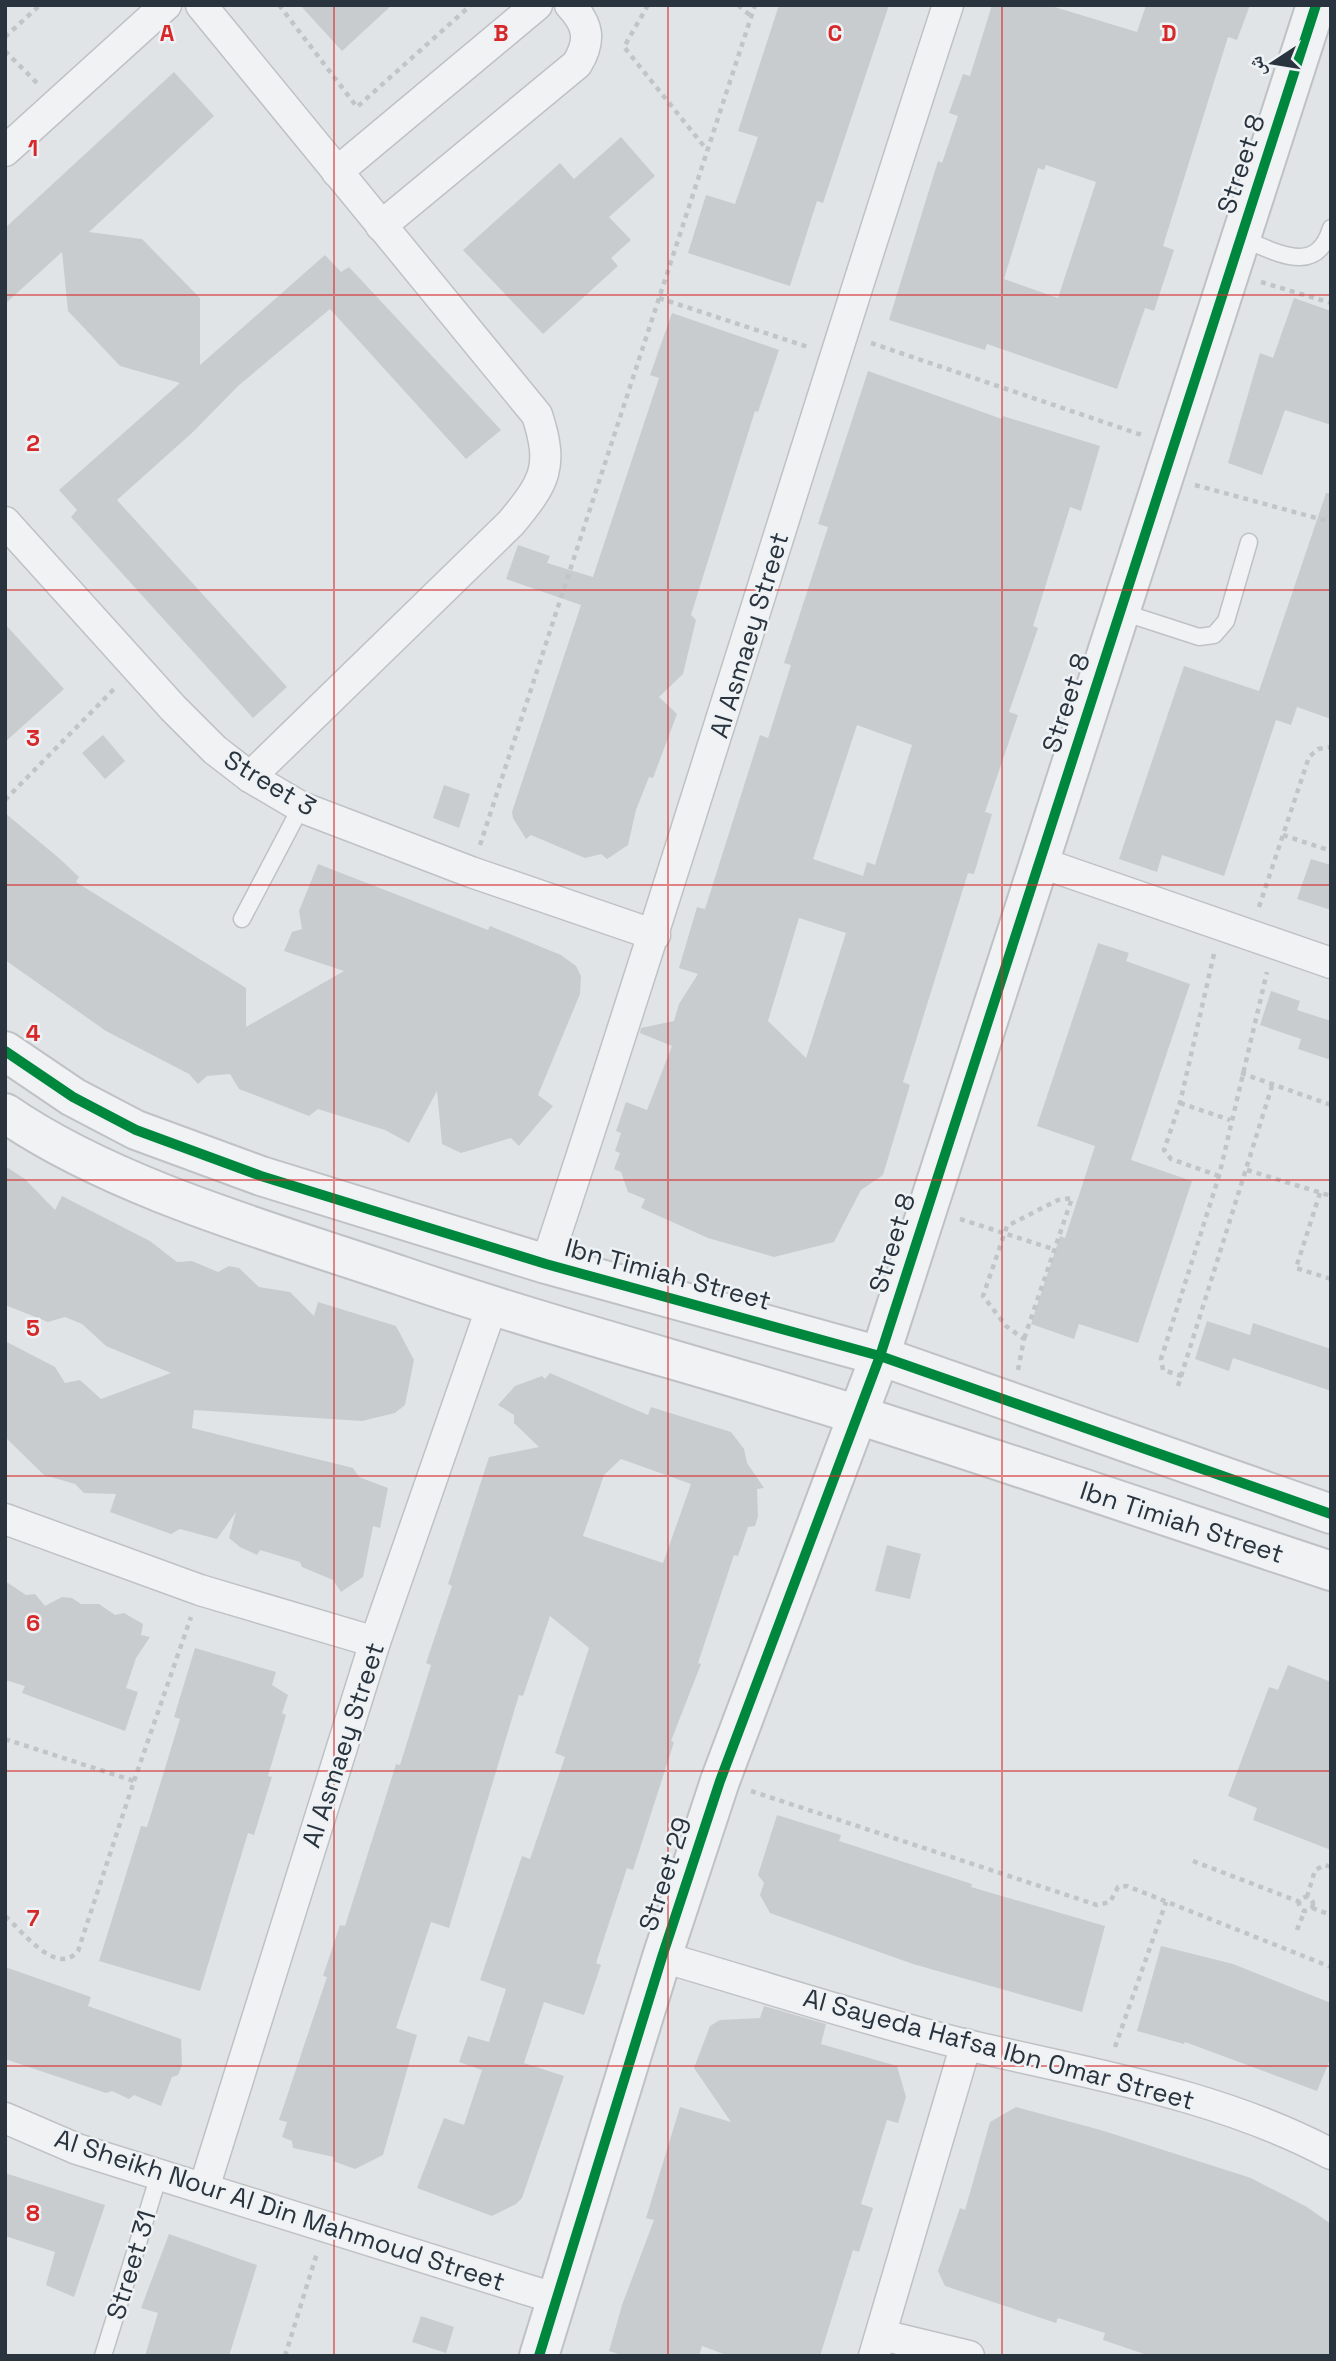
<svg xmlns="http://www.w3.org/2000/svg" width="1336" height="2361" font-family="'Space Grotesk','Noto Naskh Arabic',sans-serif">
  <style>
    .building { fill: #c9ccce; fill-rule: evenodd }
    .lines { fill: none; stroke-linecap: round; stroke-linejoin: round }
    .service-casing { stroke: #bfc2c4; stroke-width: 19 }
    .minor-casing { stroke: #bfc2c4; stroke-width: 33 }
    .tertiary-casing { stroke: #bfc2c4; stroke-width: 42 }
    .path { stroke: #c2c5c7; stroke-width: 4.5; stroke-dasharray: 5 5; stroke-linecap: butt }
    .service { stroke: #f0f2f3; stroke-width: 16 }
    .minor { stroke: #f0f2f3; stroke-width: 30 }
    .tertiary { stroke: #f0f2f3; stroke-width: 38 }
    .cycleway-casing { stroke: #eff2f5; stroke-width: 15 }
    .cycleway { stroke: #00873e; stroke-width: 10 }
    .grid { fill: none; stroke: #d62828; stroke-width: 2; stroke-opacity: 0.55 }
    .labels { text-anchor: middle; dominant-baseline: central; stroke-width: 5; stroke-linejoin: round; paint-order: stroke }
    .street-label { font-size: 26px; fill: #29343e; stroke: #eff2f5 }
    .grid-label { font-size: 23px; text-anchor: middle; font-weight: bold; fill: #d62828; stroke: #eff2f5; stroke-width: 5; stroke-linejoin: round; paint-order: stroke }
  </style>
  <rect width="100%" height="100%" fill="#e1e4e6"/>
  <g class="building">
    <polygon points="300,5 392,5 342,51"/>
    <polygon points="779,5 889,5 823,203 817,201 790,286 688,253 706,195 735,204 758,137 738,131"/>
    <path d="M 992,5 L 1048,5 L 1137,32 L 1146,5 L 1250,5 L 1237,40 L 1228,37 L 1163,246 L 1174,250 L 1154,311 L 1145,308 L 1117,389 L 987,344 L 985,350 L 889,320 L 938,161 L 942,163 L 958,116 L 949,113 L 963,74 L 970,76 ZM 1046,165 L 1096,182 L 1058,298 L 1004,279 L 1038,168 L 1044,170 Z"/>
    <polygon points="174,72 214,116 89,232 142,239 200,298 200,365 325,255 341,272 349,267 501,430 466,459 330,309 238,386 193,432 117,500 287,687 253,718 71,517 77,510 59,490 180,383 120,366 68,311 62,252 5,304 5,228"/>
    <polygon points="621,137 655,176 609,217 631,240 611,258 618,266 543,334 463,250 560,163 574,179"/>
    <polygon points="1294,298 1331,311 1331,425 1285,410 1262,475 1228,463 1260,353 1273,358"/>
    <polygon points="672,313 779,350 758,412 755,411 691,615 696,620 683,674 659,697 677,714 653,778 649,777 636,810 628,845 607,859 601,854 585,858 531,835 526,839 513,818 512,812 581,605 506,579 518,545 550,556 547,563 593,577 659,378 650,375"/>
    <path d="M 868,371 L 1002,419 L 1003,416 L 1100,446 L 1081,511 L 1070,507 L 1033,626 L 1038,628 L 1009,712 L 1018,715 L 985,812 L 992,814 L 974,874 L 968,873 L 903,1082 L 910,1085 L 883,1175 L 861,1190 L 834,1242 L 774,1257 L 708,1238 L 641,1208 L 645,1199 L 628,1192 L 621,1172 L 614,1169 L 620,1153 L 615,1151 L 621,1133 L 616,1131 L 626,1102 L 647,1110 L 672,1046 L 640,1033 L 641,1028 L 674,1021 L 679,1004 L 698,974 L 679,968 L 697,907 L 705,909 L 760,735 L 768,738 L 791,665 L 784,663 L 828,527 L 818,524 ZM 857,725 L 912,745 L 875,865 L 867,862 L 863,876 L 813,859 ZM 799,918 L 846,933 L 806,1058 L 768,1021 Z"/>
    <polygon points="1326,493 1331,493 1331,719 1297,707 1291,725 1276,720 1224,876 1162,855 1157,872 1119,859 1184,666 1259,691"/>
    <polygon points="5,624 64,689 5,742"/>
    <polygon points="103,735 125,761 105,779 82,753"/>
    <polygon points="444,785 470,794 459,828 433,818"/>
    <polygon points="5,813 60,859 79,877 76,882 246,988 246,1027 344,971 284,951 292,932 302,929 299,911 318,864 488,930 490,926 561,955 576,966 581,976 580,994 538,1095 553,1106 519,1146 511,1138 461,1153 442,1144 437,1091 409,1143 385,1130 318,1109 309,1116 239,1089 230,1074 207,1076 198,1084 189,1074 106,1031 5,960"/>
    <polygon points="1311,859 1331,865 1331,910 1297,899"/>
    <polygon points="1098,943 1129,953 1126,961 1190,984 1131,1160 1192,1181 1138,1343 1079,1324 1074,1339 1031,1324 1060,1236 1065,1238 1095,1146 1037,1126"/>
    <polygon points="1271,991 1300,1001 1297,1010 1331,1021 1331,1060 1298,1049 1301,1039 1260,1025"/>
    <polygon points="5,1166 25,1179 55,1210 62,1196 150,1241 177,1262 192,1261 218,1272 229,1266 239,1268 259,1287 290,1292 314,1316 318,1302 396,1326 414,1360 405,1405 395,1413 362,1421 194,1410 192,1428 353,1468 359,1477 388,1488 380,1528 373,1526 363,1577 341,1592 333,1580 302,1567 300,1562 260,1550 257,1555 240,1547 229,1538 236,1512 217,1539 180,1529 171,1534 110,1512 116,1494 84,1493 75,1484 44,1475 5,1437 5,1341 55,1367 65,1383 80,1380 101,1399 171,1373 106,1346 82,1324 65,1317 48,1322 5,1305"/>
    <polygon points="1207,1321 1250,1335 1253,1323 1331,1349 1331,1391 1233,1358 1229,1371 1195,1359"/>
    <path d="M 550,1373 L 648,1415 L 651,1407 L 731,1432 L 744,1449 L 747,1463 L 764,1488 L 757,1489 L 758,1516 L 755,1526 L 748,1527 L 738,1556 L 734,1555 L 698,1663 L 701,1664 L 671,1741 L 674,1742 L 633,1870 L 627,1868 L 596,1963 L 601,1965 L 584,2015 L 544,2002 L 524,2063 L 564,2076 L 522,2198 L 516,2204 L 492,2216 L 417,2188 L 444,2118 L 464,2125 L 482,2070 L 459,2062 L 468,2036 L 489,2042 L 506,1989 L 480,1980 L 522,1856 L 530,1859 L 565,1757 L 555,1753 L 589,1648 L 550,1616 L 523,1696 L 519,1695 L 449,1928 L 431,1922 L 396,2028 L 417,2035 L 383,2155 L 355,2169 L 333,2161 L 334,2157 L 293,2148 L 292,2141 L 282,2137 L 287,2122 L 279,2120 L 327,1977 L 323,1976 L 340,1925 L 345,1926 L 396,1764 L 400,1765 L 431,1665 L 426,1663 L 452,1586 L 448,1584 L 489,1457 L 539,1447 L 514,1423 L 514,1415 L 498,1405 L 515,1386 L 542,1376 L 545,1379 ZM 621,1459 L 691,1484 L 663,1563 L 583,1536 L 604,1475 Z"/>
    <polygon points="887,1545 921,1554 910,1599 875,1591"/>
    <polygon points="5,1581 26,1595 35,1594 45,1606 62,1597 72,1598 81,1604 99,1604 115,1615 124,1613 143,1624 141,1635 150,1637 136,1658 126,1688 138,1692 125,1731 22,1693 25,1686 5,1680"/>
    <polygon points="195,1648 276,1672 272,1685 288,1695 282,1713 286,1715 268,1776 272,1777 254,1835 248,1833 200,1991 99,1961 141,1826 147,1827 180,1719 174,1717"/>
    <polygon points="1288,1665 1331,1682 1331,1850 1253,1820 1257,1808 1228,1796 1269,1687 1278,1690"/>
    <polygon points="777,1815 841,1835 839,1841 972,1884 971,1887 1105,1926 1082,2012 913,1964 770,1913 760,1895 764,1883 758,1875"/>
    <polygon points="1161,1946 1233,1964 1331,2003 1331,2057 1317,2091 1185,2042 1184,2044 1137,2031"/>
    <polygon points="5,1967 91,1997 88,2006 181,2039 182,2065 178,2075 172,2077 161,2106 134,2095 129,2099 112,2091 106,2093 5,2059"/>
    <polygon points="764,2006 826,2024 821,2044 897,2066 906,2097 898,2123 887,2120 861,2204 873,2208 859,2252 853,2250 820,2356 729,2356 702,2346 699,2356 625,2356 609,2351 622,2305 654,2220 646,2218 680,2107 731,2122 694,2068 710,2026 720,2020 760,2018"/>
    <polygon points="1016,2107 1104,2131 1251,2178 1307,2207 1331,2224 1331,2356 1150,2356 1103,2340 1105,2333 1058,2318 1056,2323 945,2286 938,2271 960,2208 965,2210 990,2122"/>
    <polygon points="5,2173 105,2205 74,2297 46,2285 55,2252 5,2236"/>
    <polygon points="169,2234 257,2265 229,2356 145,2356 158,2313 141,2308"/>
    <polygon points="421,2316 454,2327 446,2353 412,2342"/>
  </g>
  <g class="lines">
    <defs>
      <g id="service">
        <path d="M 1241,238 C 1275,251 1316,278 1331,228"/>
        <polyline points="1119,611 1199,637 1214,635 1226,621 1249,542"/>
        <polyline points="242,919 301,807"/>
        <polyline points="103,2356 159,2175"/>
      </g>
      <g id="minor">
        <path d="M 201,5 L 537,415 C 554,467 545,482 511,523 L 250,777"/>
        <polyline points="5,151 166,5"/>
        <polyline points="337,172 537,5"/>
        <path d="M 381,226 L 577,64 C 591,41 589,25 570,5"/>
        <polyline points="5,522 173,708 215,750 250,777 301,807 471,872 655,935"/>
        <polyline points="1039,862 1331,963"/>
        <path d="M 546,1264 C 685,846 811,424 948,5"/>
        <polyline points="5,1519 200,1590 375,1642"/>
        <path d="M 662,1957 C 763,1986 865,2020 967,2045 C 1090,2074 1218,2094 1331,2154"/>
        <polyline points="5,2118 77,2149 557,2299"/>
        <polyline points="204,2188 375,1642 492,1306"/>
        <polyline points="882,2335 969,2356"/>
        <polyline points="874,2356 966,2044"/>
      </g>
      <g id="tertiary">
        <polyline points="5,1051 73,1097 136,1130 261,1176 546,1264 880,1356 1331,1514"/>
        <path d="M 5,1113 C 115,1189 276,1233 402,1276 C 554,1328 709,1368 861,1416 C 1018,1466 1174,1519 1331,1571"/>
        <polyline points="539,2356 662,1957 720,1781 880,1356 1316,5"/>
      </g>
    </defs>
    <use href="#service" class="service-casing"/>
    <use href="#minor" class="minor-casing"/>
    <use href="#tertiary" class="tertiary-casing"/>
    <g class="path">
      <polyline points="279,5 357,107 471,5"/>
      <polyline points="648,5 624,47 707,150"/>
      <polyline points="738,5 751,16"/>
      <polyline points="5,37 40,5"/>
      <polyline points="5,51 38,84"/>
      <polyline points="1261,282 1331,303"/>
      <polyline points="659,298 808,347"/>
      <polyline points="871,343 1142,435"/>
      <polyline points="1195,485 1331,522"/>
      <polyline points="5,800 115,688"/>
      <polyline points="1283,835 1331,851"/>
      <polyline points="480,845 755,5"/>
      <polyline points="1259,907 1309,757 1318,749 1331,747"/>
      <polyline points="1214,954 1180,1103 1164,1150 1171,1159 1219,1176"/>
      <polyline points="1241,1073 1331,1105"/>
      <polyline points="1180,1103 1230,1120"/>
      <polyline points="1247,1170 1331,1196"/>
      <polyline points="1320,1193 1296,1268 1331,1279"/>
      <polyline points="960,1219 1053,1249"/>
      <polyline points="1018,1370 1024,1339 1006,1326 983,1296 1007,1226 1058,1200 1072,1198 1024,1339"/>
      <polyline points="1182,1376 1163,1370 1161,1359 1219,1176 1267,972"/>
      <polyline points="1178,1386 1272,1086"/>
      <path d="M 5,1739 L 134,1781 L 78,1951 C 57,1977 23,1932 5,1916"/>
      <polyline points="134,1781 191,1617"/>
      <polyline points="751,1791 1097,1905 1110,1902 1118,1887 1127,1886 1331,1967"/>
      <polyline points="1193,1861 1300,1902"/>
      <polyline points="1307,1897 1315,1870 1325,1865 1331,1867"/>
      <circle cx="1306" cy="1904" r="7"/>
      <polyline points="1312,1908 1331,1915"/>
      <polyline points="1297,1930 1305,1910"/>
      <polyline points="1115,2047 1166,1902"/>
      <polyline points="285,2356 317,2253"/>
    </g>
    <use href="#service" class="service"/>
    <use href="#minor" class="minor"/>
    <use href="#tertiary" class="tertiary"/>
    <defs>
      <g id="cycleway">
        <polyline points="5,1051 73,1097 136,1130 261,1176 546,1264 880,1356 1331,1514"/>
        <polyline points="539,2356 662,1957 720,1781 880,1356 1316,5"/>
      </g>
    </defs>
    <use href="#cycleway" class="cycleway-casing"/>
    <use href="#cycleway" class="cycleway"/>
  </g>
  <path class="grid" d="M 334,5 L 334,2356M 668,5 L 668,2356M 1002,5 L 1002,2356M 5,295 L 1331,295M 5,590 L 1331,590M 5,885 L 1331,885M 5,1180 L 1331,1180M 5,1476 L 1331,1476M 5,1771 L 1331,1771M 5,2066 L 1331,2066"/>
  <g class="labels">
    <g class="street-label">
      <text transform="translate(1241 164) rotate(-72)">Street 8</text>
      <text transform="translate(749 635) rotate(-73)">Al Asmaey Street</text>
      <text transform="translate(1066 703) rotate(-72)">Street 8</text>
      <text transform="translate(270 783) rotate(31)">Street 3</text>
      <text transform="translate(892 1243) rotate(-73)">Street 8</text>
      <text transform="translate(668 1274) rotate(15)">Ibn Timiah Street</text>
      <text transform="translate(1182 1522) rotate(18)">Ibn Timiah Street</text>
      <text transform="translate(343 1745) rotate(-72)">Al Asmaey Street</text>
      <text transform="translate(665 1874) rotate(-72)">Street 29</text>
      <text transform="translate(999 2049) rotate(15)">Al Sayeda Hafsa Ibn Omar Street</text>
      <text transform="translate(280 2210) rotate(18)">Al Sheikh Nour Al Din Mahmoud Street</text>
      <text transform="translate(131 2265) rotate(-73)">Street 31</text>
    </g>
  </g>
  <g class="grid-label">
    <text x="167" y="41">A</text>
    <text x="501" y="41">B</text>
    <text x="835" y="41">C</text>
    <text x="1169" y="41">D</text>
    <text x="33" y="156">1</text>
    <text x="33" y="451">2</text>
    <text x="33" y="746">3</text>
    <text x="33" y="1041">4</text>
    <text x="33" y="1336">5</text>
    <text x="33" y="1631">6</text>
    <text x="33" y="1926">7</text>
    <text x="33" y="2221">8</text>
  </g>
  <rect width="1336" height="2361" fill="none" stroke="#29343e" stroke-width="14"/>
  <g transform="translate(1273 63) rotate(258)" stroke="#eff2f5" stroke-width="5" paint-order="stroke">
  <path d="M0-5L12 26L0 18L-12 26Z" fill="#29343e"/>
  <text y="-10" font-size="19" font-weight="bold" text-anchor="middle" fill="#29343e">ش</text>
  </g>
</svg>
